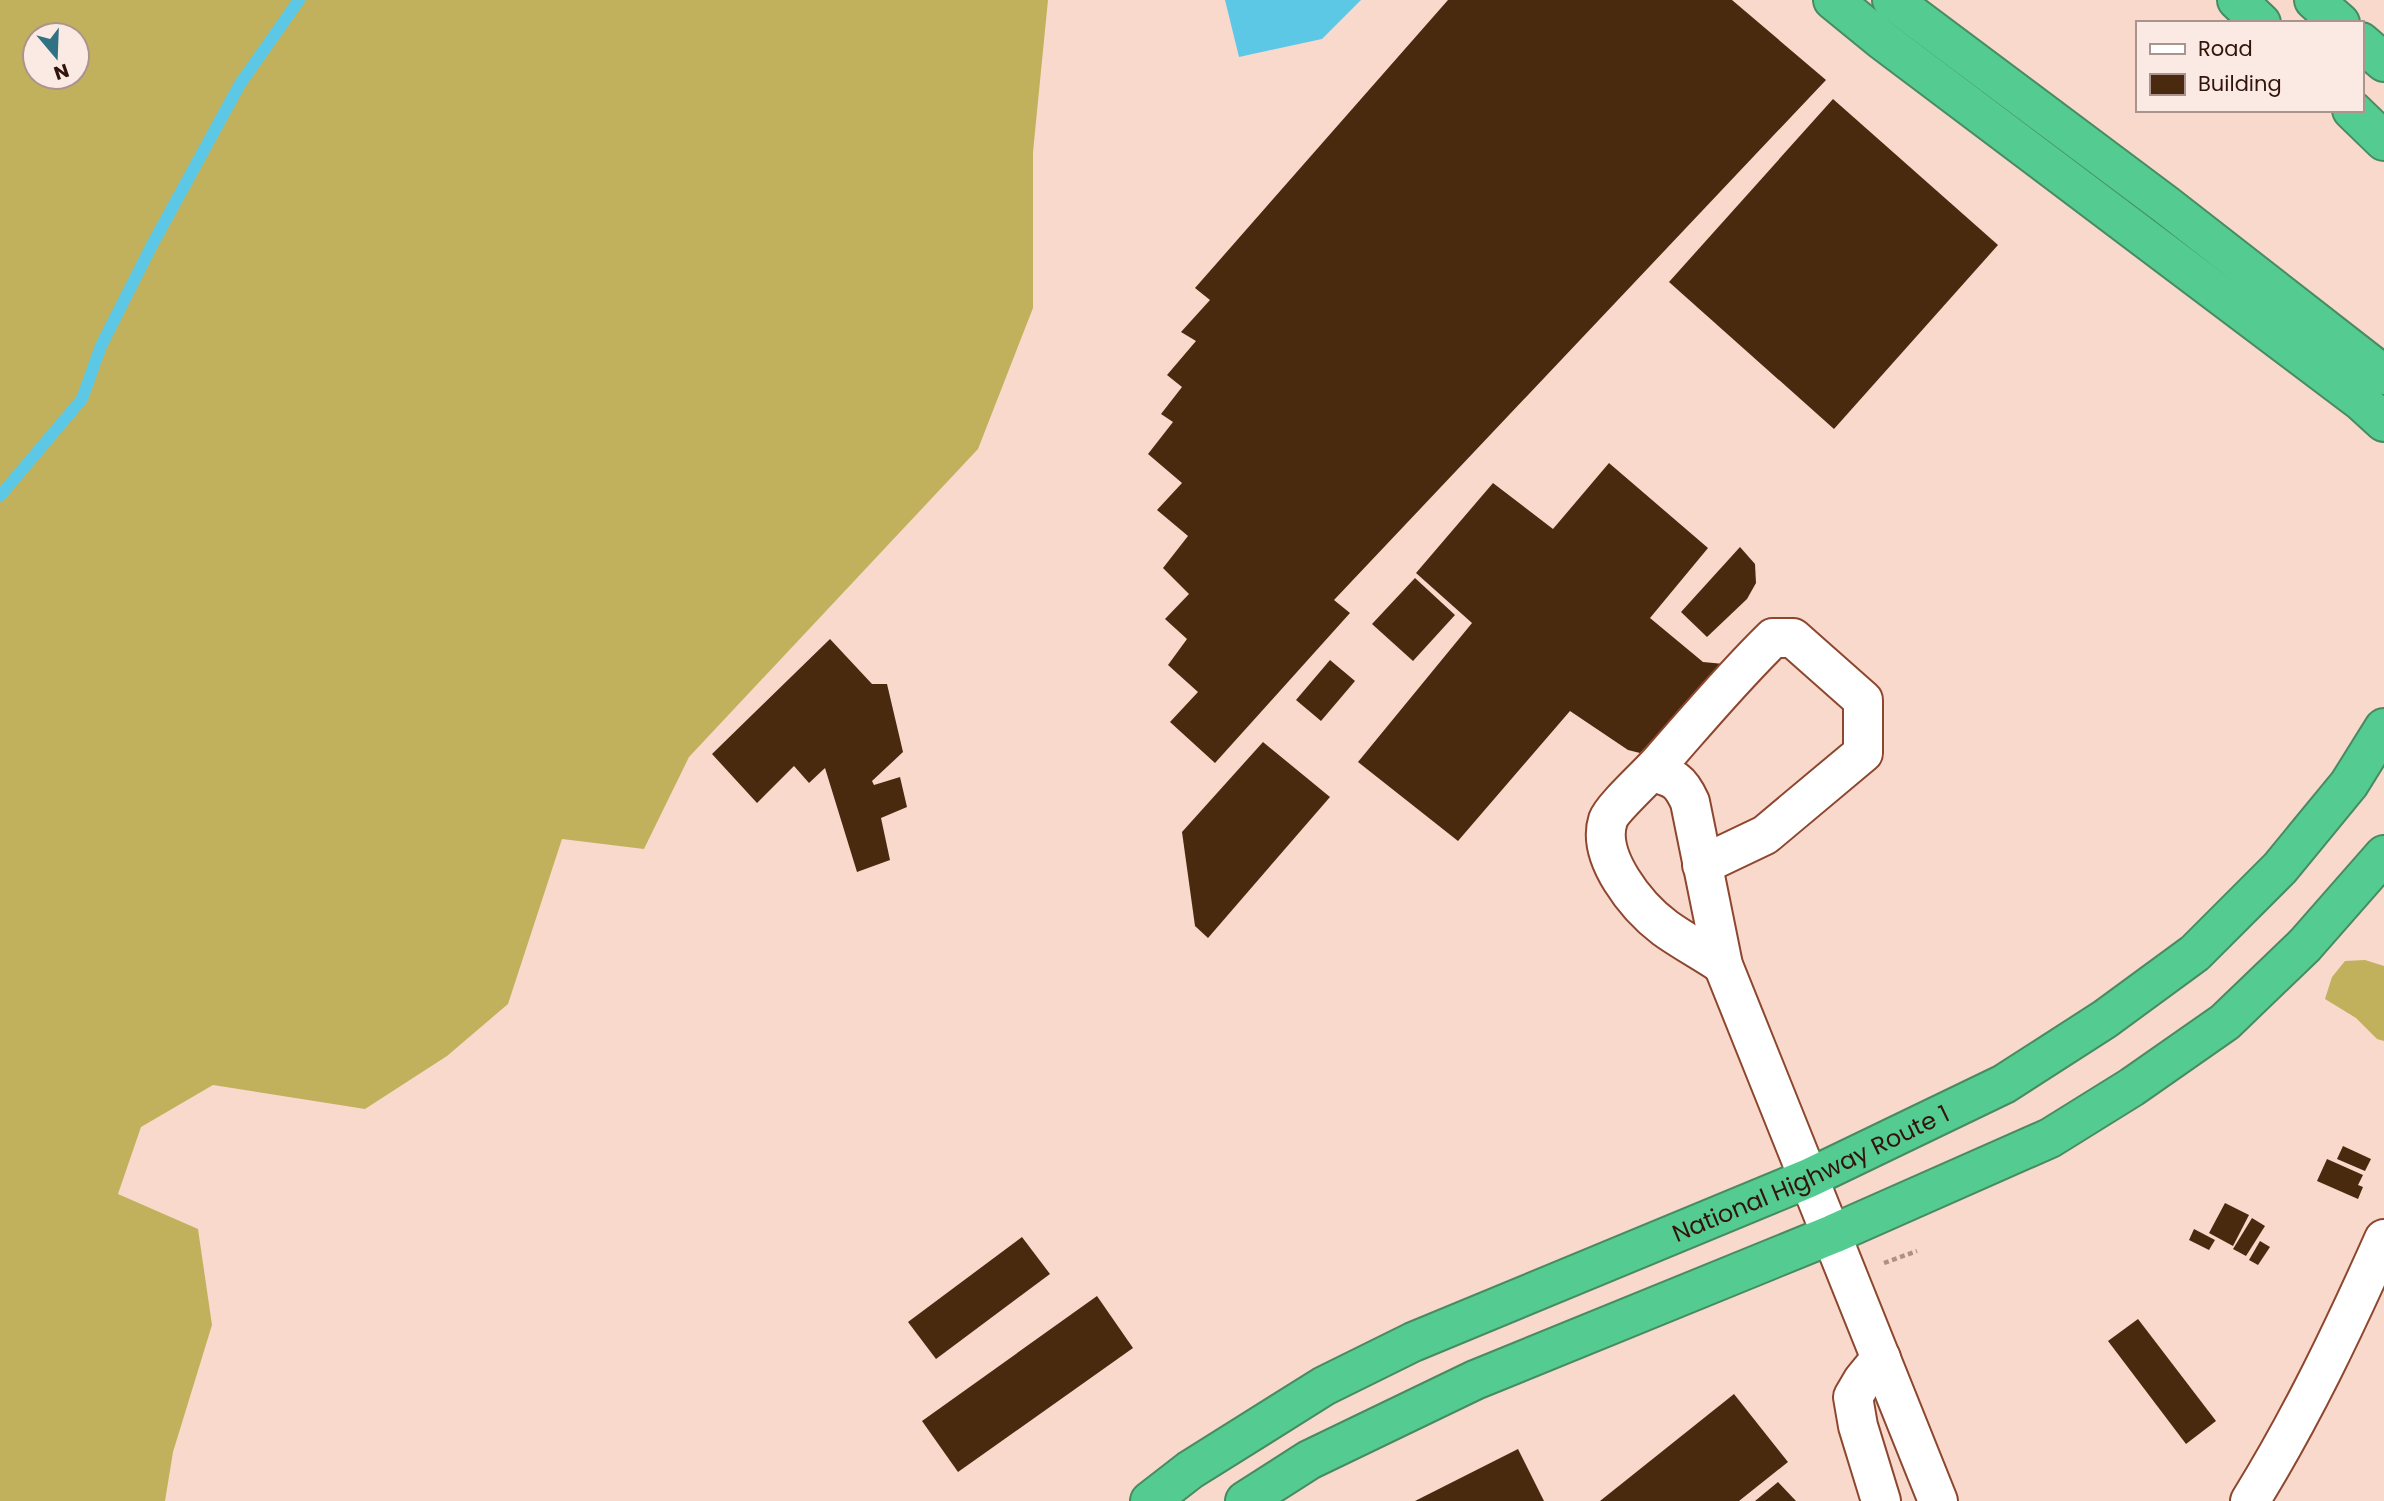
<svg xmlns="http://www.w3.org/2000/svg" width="2384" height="1501" font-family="Poppins,sans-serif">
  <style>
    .forest { fill: #c1b15d; fill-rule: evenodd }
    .water { fill: #5dc8e6 }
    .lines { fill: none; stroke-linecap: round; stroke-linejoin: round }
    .stream { stroke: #5dc8e6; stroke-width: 12 }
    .building { fill: #492a0e }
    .minor-casing { stroke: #8d472f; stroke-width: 42 }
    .highway-casing { stroke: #488b62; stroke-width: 42 }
    .path { stroke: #b09085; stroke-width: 4.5; stroke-dasharray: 5 3.5; stroke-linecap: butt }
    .minor { stroke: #fff; stroke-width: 38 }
    .highway { stroke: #54cb91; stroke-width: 38 }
    .labels { text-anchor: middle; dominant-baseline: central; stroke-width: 7; stroke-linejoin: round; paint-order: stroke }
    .street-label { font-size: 24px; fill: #32140b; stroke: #fbeae4 }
  </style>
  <rect width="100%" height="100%" fill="#fad9cd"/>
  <g class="forest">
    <path d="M 0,0 L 1048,0 L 1033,152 L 1033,308 L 978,449 L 689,757 L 644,849 L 562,839 L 508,1004 L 447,1056 L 365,1109 L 213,1085 L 141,1127 L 118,1194 L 198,1229 L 212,1325 L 173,1452 L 165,1501 L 0,1501 ZM 35,35 L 77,35 L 77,77 L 35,77 Z"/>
    <polygon points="2365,960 2384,966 2384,1041 2377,1039 2356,1018 2325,999 2332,977 2345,961"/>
  </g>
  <polygon class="water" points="1225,0 1361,0 1322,39 1239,57"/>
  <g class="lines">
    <polyline class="stream" points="0,496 82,399 101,346 152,245 240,84 299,0"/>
  </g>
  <g class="building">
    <polygon points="1448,0 1732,0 1826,80 1334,600 1350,613 1215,763 1170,722 1198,692 1168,665 1187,639 1165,619 1189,594 1163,568 1188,536 1157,510 1182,483 1148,454 1173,422 1161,414 1182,387 1167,375 1196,341 1181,332 1210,300 1195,288"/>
    <polygon points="1833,99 1998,245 1834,429 1669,282"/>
    <polygon points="1609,463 1708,548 1650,618 1703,662 1724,664 1640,753 1628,750 1570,711 1458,841 1358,762 1472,623 1416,573 1493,483 1553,529"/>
    <polygon points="1740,547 1755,564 1756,583 1747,599 1707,637 1681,612"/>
    <polygon points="1415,578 1455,615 1413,661 1372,624"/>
    <polygon points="830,639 872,684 887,684 903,752 872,781 874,785 900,777 907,807 881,818 890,860 857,872 825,768 809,783 794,766 757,803 712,754"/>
    <polygon points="1330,660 1355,681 1321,721 1296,700"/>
    <polygon points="1263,742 1330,797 1208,938 1195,926 1182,832"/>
    <polygon points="2343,1146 2371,1159 2365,1171 2337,1159"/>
    <polygon points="2327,1159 2363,1175 2358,1185 2363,1187 2358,1199 2317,1181"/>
    <polygon points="2225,1203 2249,1215 2233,1246 2209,1233"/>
    <polygon points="2252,1218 2265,1226 2246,1256 2233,1249"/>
    <polygon points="2194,1229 2215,1240 2209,1250 2189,1240"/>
    <polygon points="1022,1237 1050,1274 936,1359 908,1322"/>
    <polygon points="2260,1241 2270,1247 2258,1265 2249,1260"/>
    <polygon points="1097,1296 1133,1348 958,1472 922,1421"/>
    <polygon points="2138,1319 2216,1421 2186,1444 2108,1341"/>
    <polygon points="1734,1394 1788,1462 1739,1501 1600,1501"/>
    <polygon points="1518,1449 1544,1501 1415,1501"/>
    <polygon points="1778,1482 1796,1501 1755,1501"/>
  </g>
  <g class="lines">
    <defs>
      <g id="minor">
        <path d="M 1652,772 C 1674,778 1680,780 1690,802 L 1723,965 L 1938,1501"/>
        <path d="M 1702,865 L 1765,835 L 1863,753 L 1863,700 L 1793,638 L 1773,638 C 1733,677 1698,719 1661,761 C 1650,774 1612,808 1608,820 C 1596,857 1637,907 1665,928 C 1683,941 1704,952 1723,965"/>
        <polyline points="1881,1501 1858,1426 1853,1397 1863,1380 1881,1358"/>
        <path d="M 2250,1501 C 2302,1417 2344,1329 2384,1239"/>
      </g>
      <g id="highway">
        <polyline points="1833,0 1882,40 2361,401 2384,422"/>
        <polyline points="1892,0 2166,205 2384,375"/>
        <polyline points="2237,0 2261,23"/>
        <polyline points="2314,0 2340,23"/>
        <polyline points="2361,42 2384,62"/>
        <polyline points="2352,110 2384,141"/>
        <path id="s1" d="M 1150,1501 L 1190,1470 L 1324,1386 L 1413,1342 L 1809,1178 L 2004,1084 L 2105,1019 L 2195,953 L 2280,868 L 2349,784 L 2384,728"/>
        <polyline points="1245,1501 1309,1460 1475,1380 1833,1234 2050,1138 2132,1087 2225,1022 2305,945 2384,855"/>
      </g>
    </defs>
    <use href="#minor" class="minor-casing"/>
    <use href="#highway" class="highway-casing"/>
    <polyline class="path" points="1884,1263 1917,1251"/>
    <use href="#minor" class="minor"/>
    <use href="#highway" class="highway"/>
  </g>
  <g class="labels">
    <g class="street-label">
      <text stroke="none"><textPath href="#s1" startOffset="740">National Highway Route 1</textPath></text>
    </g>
  </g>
  <rect x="2136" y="21" width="228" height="91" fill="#fbeae4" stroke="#ab948d" stroke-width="2"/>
  <rect x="2150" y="44" width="35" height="10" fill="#ffffff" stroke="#ab948d" stroke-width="2"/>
  <text x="2198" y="56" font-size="21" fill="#32140b">Road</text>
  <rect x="2150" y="74" width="35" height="21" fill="#492a0e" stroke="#ab948d" stroke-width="2"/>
  <text x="2198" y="91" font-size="21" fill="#32140b">Building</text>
  <g transform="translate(56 56) rotate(161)"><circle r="33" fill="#fbeae4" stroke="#ab948d" stroke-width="2"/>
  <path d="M0-5L12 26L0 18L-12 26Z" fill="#307284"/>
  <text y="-10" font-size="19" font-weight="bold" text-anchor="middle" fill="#32140b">N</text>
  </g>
</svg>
